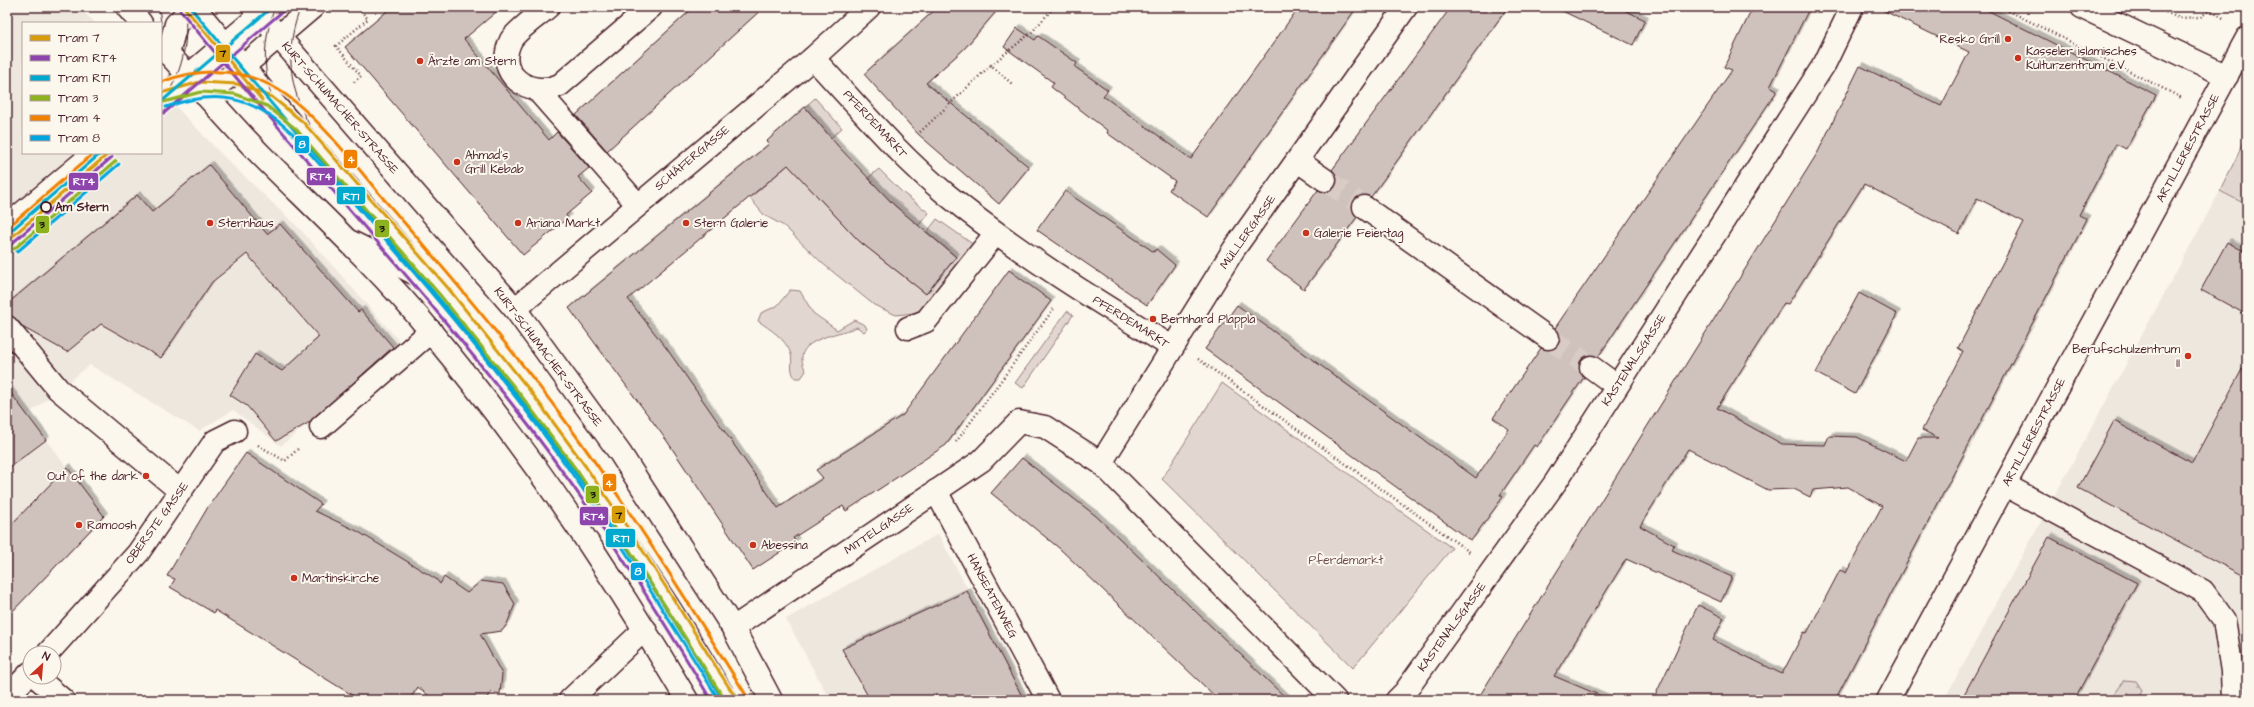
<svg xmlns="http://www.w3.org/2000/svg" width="2254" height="707" font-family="'Architects Daughter',sans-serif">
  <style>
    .built { fill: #eee7de }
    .green { fill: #e2d7d0; stroke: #967b7e }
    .forest { fill: url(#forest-firs); stroke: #967b7e }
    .building { fill: #cfc2bc; stroke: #4a1f2b; fill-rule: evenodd; filter: url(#shadow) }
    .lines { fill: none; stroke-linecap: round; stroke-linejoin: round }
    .minor-tunnel { stroke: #d8ccc5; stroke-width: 22; stroke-dasharray: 22 11; stroke-linecap: butt }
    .minor-casing { stroke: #4a1f2b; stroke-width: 25 }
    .major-casing { stroke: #4a1f2b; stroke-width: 25 }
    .path { stroke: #4a1f2b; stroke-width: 2.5; stroke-dasharray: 1 3; stroke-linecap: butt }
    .minor { stroke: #fbf7ec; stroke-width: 22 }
    .major { stroke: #fbf7ec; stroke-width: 22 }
    .tram { stroke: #4a1f2b; stroke-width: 1 }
    .tram-1-casing { stroke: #fbf7ec; stroke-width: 6 }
    .tram-2-casing { stroke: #fbf7ec; stroke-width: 6 }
    .tram-3-casing { stroke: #fbf7ec; stroke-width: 6 }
    .tram-4-casing { stroke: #fbf7ec; stroke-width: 6 }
    .tram-5-casing { stroke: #fbf7ec; stroke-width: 6 }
    .tram-6-casing { stroke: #fbf7ec; stroke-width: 6 }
    .tram-1 { stroke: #d89b09; stroke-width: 3 }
    .tram-2 { stroke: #8e44ad; stroke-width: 3 }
    .tram-3 { stroke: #00a9ce; stroke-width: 3 }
    .tram-4 { stroke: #8eb120; stroke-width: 3 }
    .tram-5 { stroke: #f08100; stroke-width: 3 }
    .tram-6 { stroke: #00a5df; stroke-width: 3 }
    .poi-dot { fill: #c8321e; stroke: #fbf7ec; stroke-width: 1.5 }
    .stop-dot { fill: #fbf7ec; stroke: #4a1f2b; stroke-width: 2 }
    .labels { text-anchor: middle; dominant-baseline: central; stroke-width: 4; stroke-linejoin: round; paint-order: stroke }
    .poi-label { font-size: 12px; fill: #4a1f2b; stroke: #fbf7ec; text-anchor: start }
    .street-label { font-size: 12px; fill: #4a1f2b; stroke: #fbf7ec }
    .stop-label { font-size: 12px; font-weight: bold; fill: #4a1f2b; stroke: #fbf7ec; text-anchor: start }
    .park-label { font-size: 12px; fill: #704d54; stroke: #fbf7ec }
    .line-badge { stroke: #fbf7ec; stroke-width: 1.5 }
    .badge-label { font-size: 11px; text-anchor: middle; font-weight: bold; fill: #fff }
    .pale-badge-label { font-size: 11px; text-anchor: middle; font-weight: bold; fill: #111 }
  </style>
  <defs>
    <pattern id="forest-firs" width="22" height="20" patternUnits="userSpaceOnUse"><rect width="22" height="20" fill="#e2d7d0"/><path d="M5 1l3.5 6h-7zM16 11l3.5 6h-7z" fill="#c3b8b3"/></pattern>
    <filter id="shadow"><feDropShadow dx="3.5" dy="-3.5" stdDeviation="0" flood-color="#0004"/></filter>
  </defs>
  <rect width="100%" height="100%" fill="#fbf7ec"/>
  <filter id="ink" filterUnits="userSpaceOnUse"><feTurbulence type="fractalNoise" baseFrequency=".025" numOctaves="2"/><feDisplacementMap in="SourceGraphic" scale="8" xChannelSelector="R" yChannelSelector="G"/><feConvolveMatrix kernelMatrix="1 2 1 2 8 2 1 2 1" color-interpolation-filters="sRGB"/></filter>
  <g filter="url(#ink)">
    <g class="built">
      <polygon points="7,7 79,7 95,23 23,23 23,153 161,153 161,91 225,158 299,228 402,344 281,446 233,410 199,431 90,365 27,415 104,516 7,617"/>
      <polygon points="2220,191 2247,205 2247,700 1944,700"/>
      <polygon points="938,534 1028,700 830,700 786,619"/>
    </g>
    <g class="green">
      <polygon points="815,98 842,128 831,138 805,107"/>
      <polygon points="2247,136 2247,205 2220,191"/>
      <polygon points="788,165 859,241 926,294 956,257 927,232 937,219 974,245 923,309 913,313 896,315 874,305 822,263 784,226 764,215 750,198"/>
      <polygon points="879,169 903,193 929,213 918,226 894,205 868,178"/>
      <path d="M 790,290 L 800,291 L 813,313 L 837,330 L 854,320 L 865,325 L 867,329 L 864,332 L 857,327 C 839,335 787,339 806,371 L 801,378 L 795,378 C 789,369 793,363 791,354 C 786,339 770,329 758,321 L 761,313 L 777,306 Z"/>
      <polygon points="1067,311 1073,315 1023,388 1015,383"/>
      <polygon points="1222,383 1452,548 1353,668 1162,479"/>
    </g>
    <polygon class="forest" points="2125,680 2136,681 2142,690 2138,700 2110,700"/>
    <g class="building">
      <polygon points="392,7 502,7 464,39 549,140 557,132 589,168 578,177 592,193 566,215 568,218 523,255 345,47"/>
      <polygon points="694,7 764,7 607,151 576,115"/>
      <polygon points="938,7 1000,7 964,49 926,83 1029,167 999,204 918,134 864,74"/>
      <polygon points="1299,7 1357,7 1208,217 1169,190 1175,181 1107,133 1108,131 1051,87 1054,83 1004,47 1017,28 1035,40 1038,36 1077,63 1075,67 1108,90 1103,96 1191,159"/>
      <polygon points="1451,7 1508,7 1371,197 1365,195 1354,199 1352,206 1357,217 1304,289 1266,261 1318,190 1324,192 1335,187 1337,181 1332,170"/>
      <polygon points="1554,7 1618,7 1645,20 1633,45"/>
      <polygon points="1753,7 1810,7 1770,87 1777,91 1598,357 1586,355 1581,360 1579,372 1584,377 1537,447 1534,445 1500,495 1503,497 1471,541 1205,349 1237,305 1476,478 1509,429 1493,418 1541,348 1553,349 1558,345 1559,333 1555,328 1732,70 1724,67"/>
      <path d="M 1876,7 L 1981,7 L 2156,95 L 2126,149 L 2116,144 L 2079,215 L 2087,219 L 1835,700 L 1653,700 L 1698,605 L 1724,618 L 1713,640 L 1782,674 L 1804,632 L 1807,633 L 1840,570 L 1846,573 L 1882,506 L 1848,487 L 1813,490 L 1810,497 L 1794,489 L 1768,490 L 1688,449 L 1640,526 L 1674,545 L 1672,550 L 1732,577 L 1721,602 L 1626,559 L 1554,676 L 1611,700 L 1477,700 L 1818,152 L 1860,66 L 1941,106 L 1969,52 ZM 1864,184 L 1959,234 L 1977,198 L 2024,222 L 1958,348 L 1963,351 L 1922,430 L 1938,438 L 1918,438 L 1906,461 L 1857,437 L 1829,436 L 1825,445 L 1782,444 L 1717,408 L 1784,303 L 1788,304 Z"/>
      <polygon points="805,107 837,145 894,205 956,257 926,294 859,241 788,165 628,299 667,349 778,508 823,478 816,470 903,415 1009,270 1051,301 946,445 846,511 843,506 793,538 796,542 753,570 667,441 569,308 769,144 767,141"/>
      <polygon points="209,165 267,234 280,224 358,312 361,310 393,347 310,422 276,441 247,406 230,395 255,354 282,371 319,337 247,254 212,282 161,358 101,324 67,352 24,328 16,319 7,315 7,304 137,195 152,212"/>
      <polygon points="1065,191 1154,252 1156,249 1175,265 1147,305 1037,230"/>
      <polygon points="2227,242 2247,253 2247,315 2201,290"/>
      <polygon points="1859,293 1897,314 1855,394 1816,373"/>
      <polygon points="2247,360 2247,578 2078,488 2114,421 2192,463"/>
      <polygon points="7,388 46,440 7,469"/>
      <polygon points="246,453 321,504 315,511 357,531 436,579 440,584 444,577 467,593 481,581 503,584 515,604 507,624 502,631 480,634 502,674 500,694 491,692 485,700 434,700 418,687 409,700 360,700 215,610 214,613 170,587 175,579 167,576 208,507"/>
      <polygon points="1022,458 1096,516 1288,700 1219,700 1059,548 991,493"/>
      <polygon points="67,467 104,516 7,617 7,529"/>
      <polygon points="2049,537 2137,583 2074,700 1961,700"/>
      <polygon points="967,591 1024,700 870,700 842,649"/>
    </g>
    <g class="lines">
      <g class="minor-tunnel">
        <polyline points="1325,180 1364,207"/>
        <polyline points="1548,338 1591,367"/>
      </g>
      <defs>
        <g id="minor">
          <path d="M 194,7 C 228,47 260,89 295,128 C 458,307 603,492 726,700"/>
          <path d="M 548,7 C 539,15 517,30 511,40 C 494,74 529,99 560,85 L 651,7"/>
          <polyline points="2082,7 2227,76"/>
          <polyline points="168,54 176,24 193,7"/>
          <path d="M 813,58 C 856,104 897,154 946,194 C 1017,252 1095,300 1172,347"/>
          <polyline points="538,91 637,204"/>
          <polyline points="204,94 238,71 313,7"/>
          <polyline points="161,99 269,7"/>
          <polyline points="1298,161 1325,180"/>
          <polyline points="1364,207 1548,338"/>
          <polyline points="7,226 94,153"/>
          <polyline points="351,242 418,275"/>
          <polyline points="515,309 813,58 869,7"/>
          <polyline points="7,327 58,389 180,491"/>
          <polyline points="908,328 926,321 996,233"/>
          <polyline points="1591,367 1617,386"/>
          <polyline points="321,427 431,331"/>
          <polyline points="1101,463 1234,249 1406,7"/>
          <polyline points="2005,485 2203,591 2224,620 2232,671 2233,700"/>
          <polyline points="936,491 1048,700"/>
          <polyline points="733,628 981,461 1019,422 1045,427 1101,463 1335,700"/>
          <polyline points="48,653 138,553 215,441 235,431"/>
          <polyline points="36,677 63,700"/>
          <polyline points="7,697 30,673"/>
          <polyline points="570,700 645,629"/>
          <polyline points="1397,700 1405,692 1555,483 1825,63 1852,7"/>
          <polyline points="1888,700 2247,38"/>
        </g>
        <g id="major">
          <polyline points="127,7 141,23"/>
          <polyline points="253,7 515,309 620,453 733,628 771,700"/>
          <path d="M 161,46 C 195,82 227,120 261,155 C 319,213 379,268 431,332 C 527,447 611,571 687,700"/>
        </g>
      </defs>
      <use href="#minor" class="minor-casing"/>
      <use href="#major" class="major-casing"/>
      <g class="path">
        <polyline points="2001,7 2182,98"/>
        <polyline points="2155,7 2179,18 2200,17 2215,7"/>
        <polyline points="2212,11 2225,19"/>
        <polyline points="991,65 1032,32 1054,7"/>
        <polyline points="354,82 361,76 336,46 368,19 357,7"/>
        <polyline points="920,132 991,65 1012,84"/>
        <polyline points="1198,359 1471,553"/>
        <polyline points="956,442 1055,307"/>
        <polyline points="258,445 285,461 300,447"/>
      </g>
      <use href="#minor" class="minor"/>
      <use href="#major" class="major"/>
      <g class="tram">
        <polyline points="159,7 161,23"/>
        <path d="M 275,7 C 256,57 265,105 300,144"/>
        <path d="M 301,7 C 284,47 289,89 310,126 L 495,345 L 585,464 L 648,557"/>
        <path d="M 161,104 C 182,75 190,42 184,7"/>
        <polyline points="7,241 109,153"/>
      </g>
      <defs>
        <g id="tram-1">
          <polyline points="184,7 262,100"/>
          <polyline points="161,93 200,82 237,84 272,97 303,122 448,288 531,392 586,467 638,543 737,700"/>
          <polyline points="7,241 109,153"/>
        </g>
        <g id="tram-2">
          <path d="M 180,10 C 287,142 403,266 508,399 C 583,494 649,596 711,700"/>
          <polyline points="164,113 283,11"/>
          <polyline points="10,245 112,157"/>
        </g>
        <g id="tram-3">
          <path d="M 190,7 C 297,137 411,260 515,392 C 591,489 658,592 721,697"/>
          <polyline points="161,102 272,7"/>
          <polyline points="7,234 101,153"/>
        </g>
        <g id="tram-4">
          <polyline points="164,102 201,92 235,94 267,106 296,129 440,295 523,398 578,472 629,549 725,700"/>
          <polyline points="14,249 116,161"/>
        </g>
        <g id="tram-5">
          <path d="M 161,82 C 200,68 240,67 277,89 C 316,112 358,169 388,204 C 450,275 511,347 566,422 C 631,510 688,602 746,695"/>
          <polyline points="7,228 94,153"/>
        </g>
        <g id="tram-6">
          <path d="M 166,107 C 217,89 252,96 292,133 C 369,220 447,308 518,400 C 592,496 656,598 719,700"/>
          <polyline points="17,252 119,164"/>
        </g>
      </defs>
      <use href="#tram-1" class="tram-1-casing"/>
      <use href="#tram-2" class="tram-2-casing"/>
      <use href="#tram-3" class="tram-3-casing"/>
      <use href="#tram-4" class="tram-4-casing"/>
      <use href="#tram-5" class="tram-5-casing"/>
      <use href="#tram-6" class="tram-6-casing"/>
      <use href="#tram-1" class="tram-1"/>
      <use href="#tram-2" class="tram-2"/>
      <use href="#tram-3" class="tram-3"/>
      <use href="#tram-4" class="tram-4"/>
      <use href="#tram-5" class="tram-5"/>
      <use href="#tram-6" class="tram-6"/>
    </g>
  </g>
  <g class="poi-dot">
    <circle cx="2008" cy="39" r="4"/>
    <circle cx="2018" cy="58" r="4"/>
    <circle cx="420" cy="61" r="4"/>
    <circle cx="457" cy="162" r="4"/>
    <circle cx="210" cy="223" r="4"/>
    <circle cx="518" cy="223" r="4"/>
    <circle cx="686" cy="223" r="4"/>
    <circle cx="1306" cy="233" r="4"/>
    <circle cx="1153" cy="319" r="4"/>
    <circle cx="2188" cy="356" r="4"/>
    <circle cx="146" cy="476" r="4"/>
    <circle cx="79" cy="525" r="4"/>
    <circle cx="753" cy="545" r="4"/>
    <circle cx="294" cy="578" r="4"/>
  </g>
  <circle class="stop-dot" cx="46" cy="207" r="5"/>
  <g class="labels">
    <g class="poi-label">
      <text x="2000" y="39" text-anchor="end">Resko Grill</text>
      <text x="2026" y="51">Kasseler islamisches<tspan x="2026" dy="14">Kulturzentrum e.V.</tspan></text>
      <text x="428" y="61">Ärzte am Stern</text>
      <text x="465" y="155">Ahmad‘s<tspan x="465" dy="14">Grill Kebab</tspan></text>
      <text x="218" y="223">Sternhaus</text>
      <text x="526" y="223">Ariana Markt</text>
      <text x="694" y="223">Stern Galerie</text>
      <text x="1314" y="233">Galerie Feiertag</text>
      <text x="1161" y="319">Bernhard Plappla</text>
      <text x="2180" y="349" text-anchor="end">Berufschulzentrum<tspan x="2180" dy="14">II</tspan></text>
      <text x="138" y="476" text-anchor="end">Out of the dark</text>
      <text x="87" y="525">Ramoosh</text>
      <text x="761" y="545">Abessina</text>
      <text x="302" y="578">Martinskirche</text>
    </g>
    <g class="street-label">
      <text transform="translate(340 108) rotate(49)">KURT-SCHUMACHER-STRASSE</text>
      <text transform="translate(875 124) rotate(47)">PFERDEMARKT</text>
      <text transform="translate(2188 148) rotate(-62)">ARTILLERIESTRASSE</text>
      <text transform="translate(692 158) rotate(-40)">SCHÄFERGASSE</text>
      <text transform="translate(1248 232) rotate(-55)">MÜLLERGASSE</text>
      <text transform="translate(1131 322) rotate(32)">PFERDEMARKT</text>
      <text transform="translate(548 357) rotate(53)">KURT-SCHUMACHER-STRASSE</text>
      <text transform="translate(1634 360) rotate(-57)">KASTENALSGASSE</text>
      <text transform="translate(2034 432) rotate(-62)">ARTILLERIESTRASSE</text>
      <text transform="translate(157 523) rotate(-54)">OBERSTE GASSE</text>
      <text transform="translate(879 529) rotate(-34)">MITTELGASSE</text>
      <text transform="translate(992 596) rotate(62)">HANSEATENWEG</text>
      <text transform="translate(1452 627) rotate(-54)">KASTENALSGASSE</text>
    </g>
    <g class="stop-label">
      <text x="55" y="207">Am Stern</text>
    </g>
    <g class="park-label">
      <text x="1346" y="560">Pferdemarkt</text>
    </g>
  </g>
  <g class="line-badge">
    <rect x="215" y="44" width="16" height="19" rx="4" fill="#d89b09"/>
    <rect x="294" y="135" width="16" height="19" rx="4" fill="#00a5df"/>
    <rect x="343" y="149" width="15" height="20" rx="4" fill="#f08100"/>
    <rect x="306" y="167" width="30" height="19" rx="4" fill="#8e44ad"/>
    <rect x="68" y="172" width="31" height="19" rx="4" fill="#8e44ad"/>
    <rect x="336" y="186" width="30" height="19" rx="4" fill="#00a9ce"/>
    <rect x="35" y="215" width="15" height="19" rx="4" fill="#8eb120"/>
    <rect x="374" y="219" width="16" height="19" rx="4" fill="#8eb120"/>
    <rect x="602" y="473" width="15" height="19" rx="4" fill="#f08100"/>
    <rect x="585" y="485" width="15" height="19" rx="4" fill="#8eb120"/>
    <rect x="611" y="505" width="15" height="19" rx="4" fill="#d89b09"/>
    <rect x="579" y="506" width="30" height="20" rx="4" fill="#8e44ad"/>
    <rect x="605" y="528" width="31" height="20" rx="4" fill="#00a9ce"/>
    <rect x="630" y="562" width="16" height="19" rx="4" fill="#00a5df"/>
  </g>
  <g class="badge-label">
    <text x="302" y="148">8</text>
    <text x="351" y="163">4</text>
    <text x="321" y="180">RT4</text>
    <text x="84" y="185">RT4</text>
    <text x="351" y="200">RT1</text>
    <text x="609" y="487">4</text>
    <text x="594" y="520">RT4</text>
    <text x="621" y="542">RT1</text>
    <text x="638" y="575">8</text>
  </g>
  <g class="pale-badge-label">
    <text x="223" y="57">7</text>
    <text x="42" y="228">3</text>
    <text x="382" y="232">3</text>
    <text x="593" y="498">3</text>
    <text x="619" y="519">7</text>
  </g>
  <rect width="2254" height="707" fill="none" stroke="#fbf7ec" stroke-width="24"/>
  <rect x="12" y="12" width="2230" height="683" fill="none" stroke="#4a1f2b" stroke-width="1.5" filter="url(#ink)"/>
  <rect x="22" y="22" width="140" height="132" fill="#fbf7ec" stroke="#b4a19f"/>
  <rect x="30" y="35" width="20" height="6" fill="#d89b09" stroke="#b4a19f"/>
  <text x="58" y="42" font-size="12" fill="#4a1f2b">Tram 7</text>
  <rect x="30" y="55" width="20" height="6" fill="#8e44ad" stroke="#b4a19f"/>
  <text x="58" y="62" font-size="12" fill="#4a1f2b">Tram RT4</text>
  <rect x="30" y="75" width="20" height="6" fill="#00a9ce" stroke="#b4a19f"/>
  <text x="58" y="82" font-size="12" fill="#4a1f2b">Tram RT1</text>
  <rect x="30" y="95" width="20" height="6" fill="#8eb120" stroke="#b4a19f"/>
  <text x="58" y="102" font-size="12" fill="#4a1f2b">Tram 3</text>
  <rect x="30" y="115" width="20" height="6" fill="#f08100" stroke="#b4a19f"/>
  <text x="58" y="122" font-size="12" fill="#4a1f2b">Tram 4</text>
  <rect x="30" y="135" width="20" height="6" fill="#00a5df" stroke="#b4a19f"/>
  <text x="58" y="142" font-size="12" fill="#4a1f2b">Tram 8</text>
  <g transform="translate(42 665) rotate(26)"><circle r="19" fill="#fbf7ec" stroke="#b4a19f"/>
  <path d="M0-3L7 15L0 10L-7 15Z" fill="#c8321e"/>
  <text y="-6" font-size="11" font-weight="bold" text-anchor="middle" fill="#4a1f2b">N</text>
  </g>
</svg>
